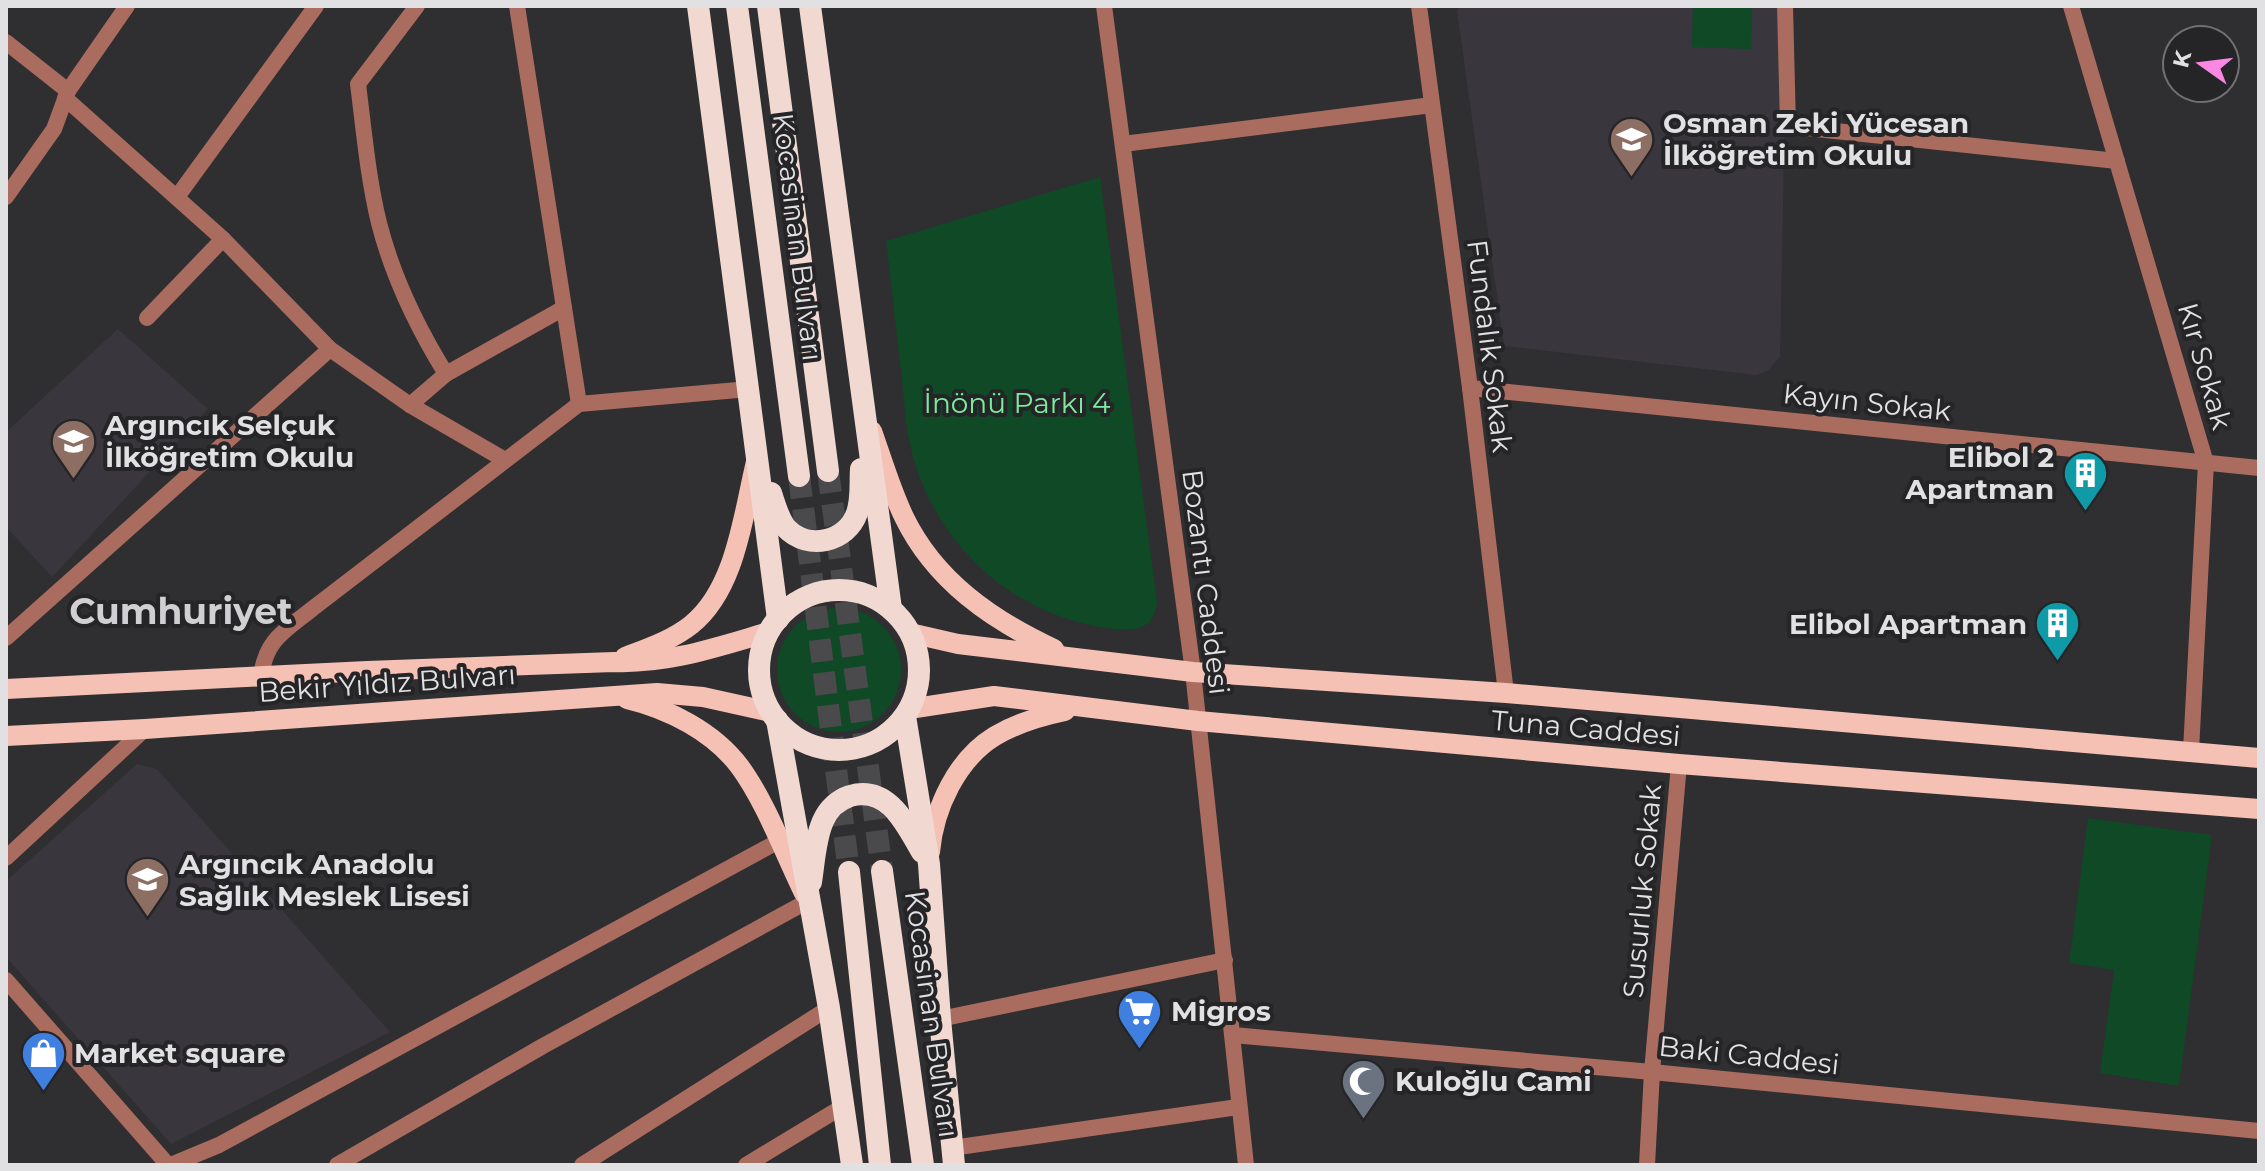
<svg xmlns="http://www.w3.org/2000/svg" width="2265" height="1171" font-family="Montserrat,sans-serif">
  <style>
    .built { fill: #39363e }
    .green { fill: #0f4926 }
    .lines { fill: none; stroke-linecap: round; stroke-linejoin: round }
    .trunk-tunnel { stroke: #4a494c; stroke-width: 22; stroke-dasharray: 22 11; stroke-linecap: butt }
    .minor { stroke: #a96c5e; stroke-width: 16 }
    .primary { stroke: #f4c1b4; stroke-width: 20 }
    .trunk { stroke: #f1d8d1; stroke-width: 22 }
    .labels { text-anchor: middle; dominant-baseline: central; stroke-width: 8; stroke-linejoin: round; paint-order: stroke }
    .poi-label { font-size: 28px; font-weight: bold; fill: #e1e0e2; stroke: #252427; text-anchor: start }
    .street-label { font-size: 28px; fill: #e1e0e2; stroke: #252427 }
    .park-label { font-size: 28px; fill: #7aeb9d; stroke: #252427 }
    .district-label { font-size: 36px; font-weight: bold; fill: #d0cfd2; stroke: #252427 }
  </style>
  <rect width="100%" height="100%" fill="#2f2e31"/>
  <g class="built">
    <polygon points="1460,6 1787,6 1780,357 1768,371 1756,375 1504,346 1457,11"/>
    <polygon points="118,329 208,409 52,577 6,527 6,432"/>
    <polygon points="137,764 157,769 390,1032 171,1144 6,957 6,881"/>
  </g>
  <g class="green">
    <polygon points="1693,6 1752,6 1751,49 1692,47"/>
    <path d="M 1100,177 L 1157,601 C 1155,629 1137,631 1114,629 C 1084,626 1054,616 1028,602 C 966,569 919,503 908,434 C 904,411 903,386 900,362 C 895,322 891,282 886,241 Z"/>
    <circle cx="839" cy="670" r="62"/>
    <polygon points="2088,818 2212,835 2179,1086 2100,1073 2114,970 2069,963"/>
  </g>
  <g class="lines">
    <g class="trunk-tunnel">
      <polyline points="828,471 882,871"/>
      <polyline points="799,476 849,872"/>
    </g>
    <g class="minor">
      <path d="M 417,6 L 358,84 C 364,131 368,178 379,223 C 393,278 417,327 446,374"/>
      <polyline points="517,6 579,404"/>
      <polyline points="1104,6 1193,672 1246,1165"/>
      <polyline points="1419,6 1470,388 1506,693"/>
      <polyline points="1785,6 1788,126 2117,161"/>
      <polyline points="2071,6 2206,463 2191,751"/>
      <polyline points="6,42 68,91"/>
      <polyline points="65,98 223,239 330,349 410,405 505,460"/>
      <polyline points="1123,144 1432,105"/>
      <polyline points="6,197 54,129 68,91 127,6"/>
      <polyline points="177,197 316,6"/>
      <polyline points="147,318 223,239"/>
      <polyline points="1470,388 2259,468"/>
      <polyline points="410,405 446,374 564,308"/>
      <polyline points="6,638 330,349"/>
      <path d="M 261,676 C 266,639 285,631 312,609 L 579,404 L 749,389"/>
      <polyline points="6,858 145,729"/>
      <polyline points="6,980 168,1165"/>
      <polyline points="940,1019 1225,960"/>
      <polyline points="1233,1035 1652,1072 2259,1131"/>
      <polyline points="952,1148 1238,1107"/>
      <polyline points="171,1165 219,1145 779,841"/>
      <polyline points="337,1165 543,1046 808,901"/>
      <polyline points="582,1165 829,1008"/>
      <polyline points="746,1165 842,1107 842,1117"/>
      <polyline points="1647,1165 1652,1072 1679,764"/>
    </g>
    <g class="primary">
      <path d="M 872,431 C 882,459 891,490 904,517 C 935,581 992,620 1054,649"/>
      <polyline points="910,633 958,644 1193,672 1506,693 2259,758"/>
      <path d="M 625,657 C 648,648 672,640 691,625 C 736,589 743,515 756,462"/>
      <path d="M 6,689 L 367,671 L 614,662 C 669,664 717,647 769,632"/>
      <path d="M 627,699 C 669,709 714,732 740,767 C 765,801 785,854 804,893"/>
      <polyline points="909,709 994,696 1198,721 1679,764 2259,809"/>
      <polyline points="6,736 145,729 657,693 703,697 771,712"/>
      <path d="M 930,852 C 934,808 957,759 995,736 C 1017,723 1041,716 1065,711"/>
    </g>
    <g class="trunk">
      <polyline points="698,6 778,619"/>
      <polyline points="737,6 799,476"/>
      <polyline points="768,6 828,471"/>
      <polyline points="810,6 891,609"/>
      <path d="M 771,493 C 775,505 778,518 786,528 C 808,551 847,542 857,513 C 862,499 860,483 861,469"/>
      <circle cx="839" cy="670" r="80"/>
      <polyline points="905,716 929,864 940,1019 954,1165"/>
      <polyline points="777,720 829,1008 852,1165"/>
      <polyline points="882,871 923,1165"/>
      <polyline points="849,872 880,1165"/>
      <path d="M 811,882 C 814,863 815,839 823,821 C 828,809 838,800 850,796 C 889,785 906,825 922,852"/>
    </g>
  </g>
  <defs>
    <symbol id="school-pin" viewBox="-11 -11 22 30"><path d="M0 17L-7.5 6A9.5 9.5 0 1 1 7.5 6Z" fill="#8d6e63" stroke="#252427"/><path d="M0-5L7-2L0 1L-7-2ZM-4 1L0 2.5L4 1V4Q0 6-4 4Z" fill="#fff"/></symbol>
    <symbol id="building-pin" viewBox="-11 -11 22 30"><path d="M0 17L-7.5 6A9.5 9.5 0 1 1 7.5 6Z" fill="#0f9aa8" stroke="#252427"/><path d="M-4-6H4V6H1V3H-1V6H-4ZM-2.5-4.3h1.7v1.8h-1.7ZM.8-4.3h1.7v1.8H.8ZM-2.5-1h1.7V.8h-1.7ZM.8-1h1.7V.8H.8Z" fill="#fff"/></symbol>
    <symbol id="supermarket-pin" viewBox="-11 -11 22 30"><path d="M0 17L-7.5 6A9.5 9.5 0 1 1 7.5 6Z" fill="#3f7fe0" stroke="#252427"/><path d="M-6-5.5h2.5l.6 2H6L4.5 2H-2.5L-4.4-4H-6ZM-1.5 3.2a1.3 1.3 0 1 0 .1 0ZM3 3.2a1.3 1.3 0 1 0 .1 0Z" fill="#fff"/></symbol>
    <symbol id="shop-pin" viewBox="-11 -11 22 30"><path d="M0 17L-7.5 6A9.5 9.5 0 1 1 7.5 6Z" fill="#3f7fe0" stroke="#252427"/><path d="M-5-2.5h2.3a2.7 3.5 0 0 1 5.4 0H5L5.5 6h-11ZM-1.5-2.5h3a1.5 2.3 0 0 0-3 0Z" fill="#fff"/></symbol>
    <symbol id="mosque-pin" viewBox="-11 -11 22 30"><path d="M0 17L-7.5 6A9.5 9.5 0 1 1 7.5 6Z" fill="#6b7280" stroke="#252427"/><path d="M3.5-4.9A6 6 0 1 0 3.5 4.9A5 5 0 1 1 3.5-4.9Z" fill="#fff"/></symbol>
  </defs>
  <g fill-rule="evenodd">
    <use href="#school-pin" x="1606" y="114" width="51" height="69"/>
    <use href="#school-pin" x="48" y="416" width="51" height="69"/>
    <use href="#building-pin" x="2060" y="448" width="51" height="69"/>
    <use href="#building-pin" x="2032" y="598" width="51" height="69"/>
    <use href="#school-pin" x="122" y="854" width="51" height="69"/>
    <use href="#supermarket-pin" x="1114" y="986" width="51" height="69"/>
    <use href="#shop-pin" x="18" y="1028" width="51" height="69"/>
    <use href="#mosque-pin" x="1338" y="1056" width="51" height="69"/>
  </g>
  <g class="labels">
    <g class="poi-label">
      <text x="1663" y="123">Osman Zeki Yücesan<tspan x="1663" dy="32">İlköğretim Okulu</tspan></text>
      <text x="105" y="425">Argıncık Selçuk<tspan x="105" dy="32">İlköğretim Okulu</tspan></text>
      <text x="2054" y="457" text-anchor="end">Elibol 2<tspan x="2054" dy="32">Apartman</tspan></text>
      <text x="2027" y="624" text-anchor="end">Elibol Apartman</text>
      <text x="179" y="864">Argıncık Anadolu<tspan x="179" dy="32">Sağlık Meslek Lisesi</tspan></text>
      <text x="1171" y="1011">Migros</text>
      <text x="74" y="1053">Market square</text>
      <text x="1395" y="1081">Kuloğlu Cami</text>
    </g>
    <g class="street-label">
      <text transform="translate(798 237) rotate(83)">Kocasinan Bulvarı</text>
      <text transform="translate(1490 346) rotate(83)">Fundalık Sokak</text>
      <text transform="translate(2205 366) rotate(74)">Kır Sokak</text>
      <text transform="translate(1867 402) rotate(6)">Kayın Sokak</text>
      <text transform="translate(1206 582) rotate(83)">Bozantı Caddesi</text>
      <text transform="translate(387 683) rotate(-4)">Bekir Yıldız Bulvarı</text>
      <text transform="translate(1586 728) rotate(5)">Tuna Caddesi</text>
      <text transform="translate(1642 891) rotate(-85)">Susurluk Sokak</text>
      <text transform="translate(932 1014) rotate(82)">Kocasinan Bulvarı</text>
      <text transform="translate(1749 1055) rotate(6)">Baki Caddesi</text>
    </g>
    <g class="park-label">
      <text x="1017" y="403">İnönü Parkı 4</text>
    </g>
    <g class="district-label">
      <text x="181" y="611">Cumhuriyet</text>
    </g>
  </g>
  <rect width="2265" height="1171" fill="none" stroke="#e1e0e2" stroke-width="16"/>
  <g transform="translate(2201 64) rotate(284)"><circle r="38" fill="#252427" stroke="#706f72" stroke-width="2"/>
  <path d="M0-6L14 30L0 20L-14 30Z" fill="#fb87e5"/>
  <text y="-12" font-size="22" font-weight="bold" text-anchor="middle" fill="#e1e0e2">K</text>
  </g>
</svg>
